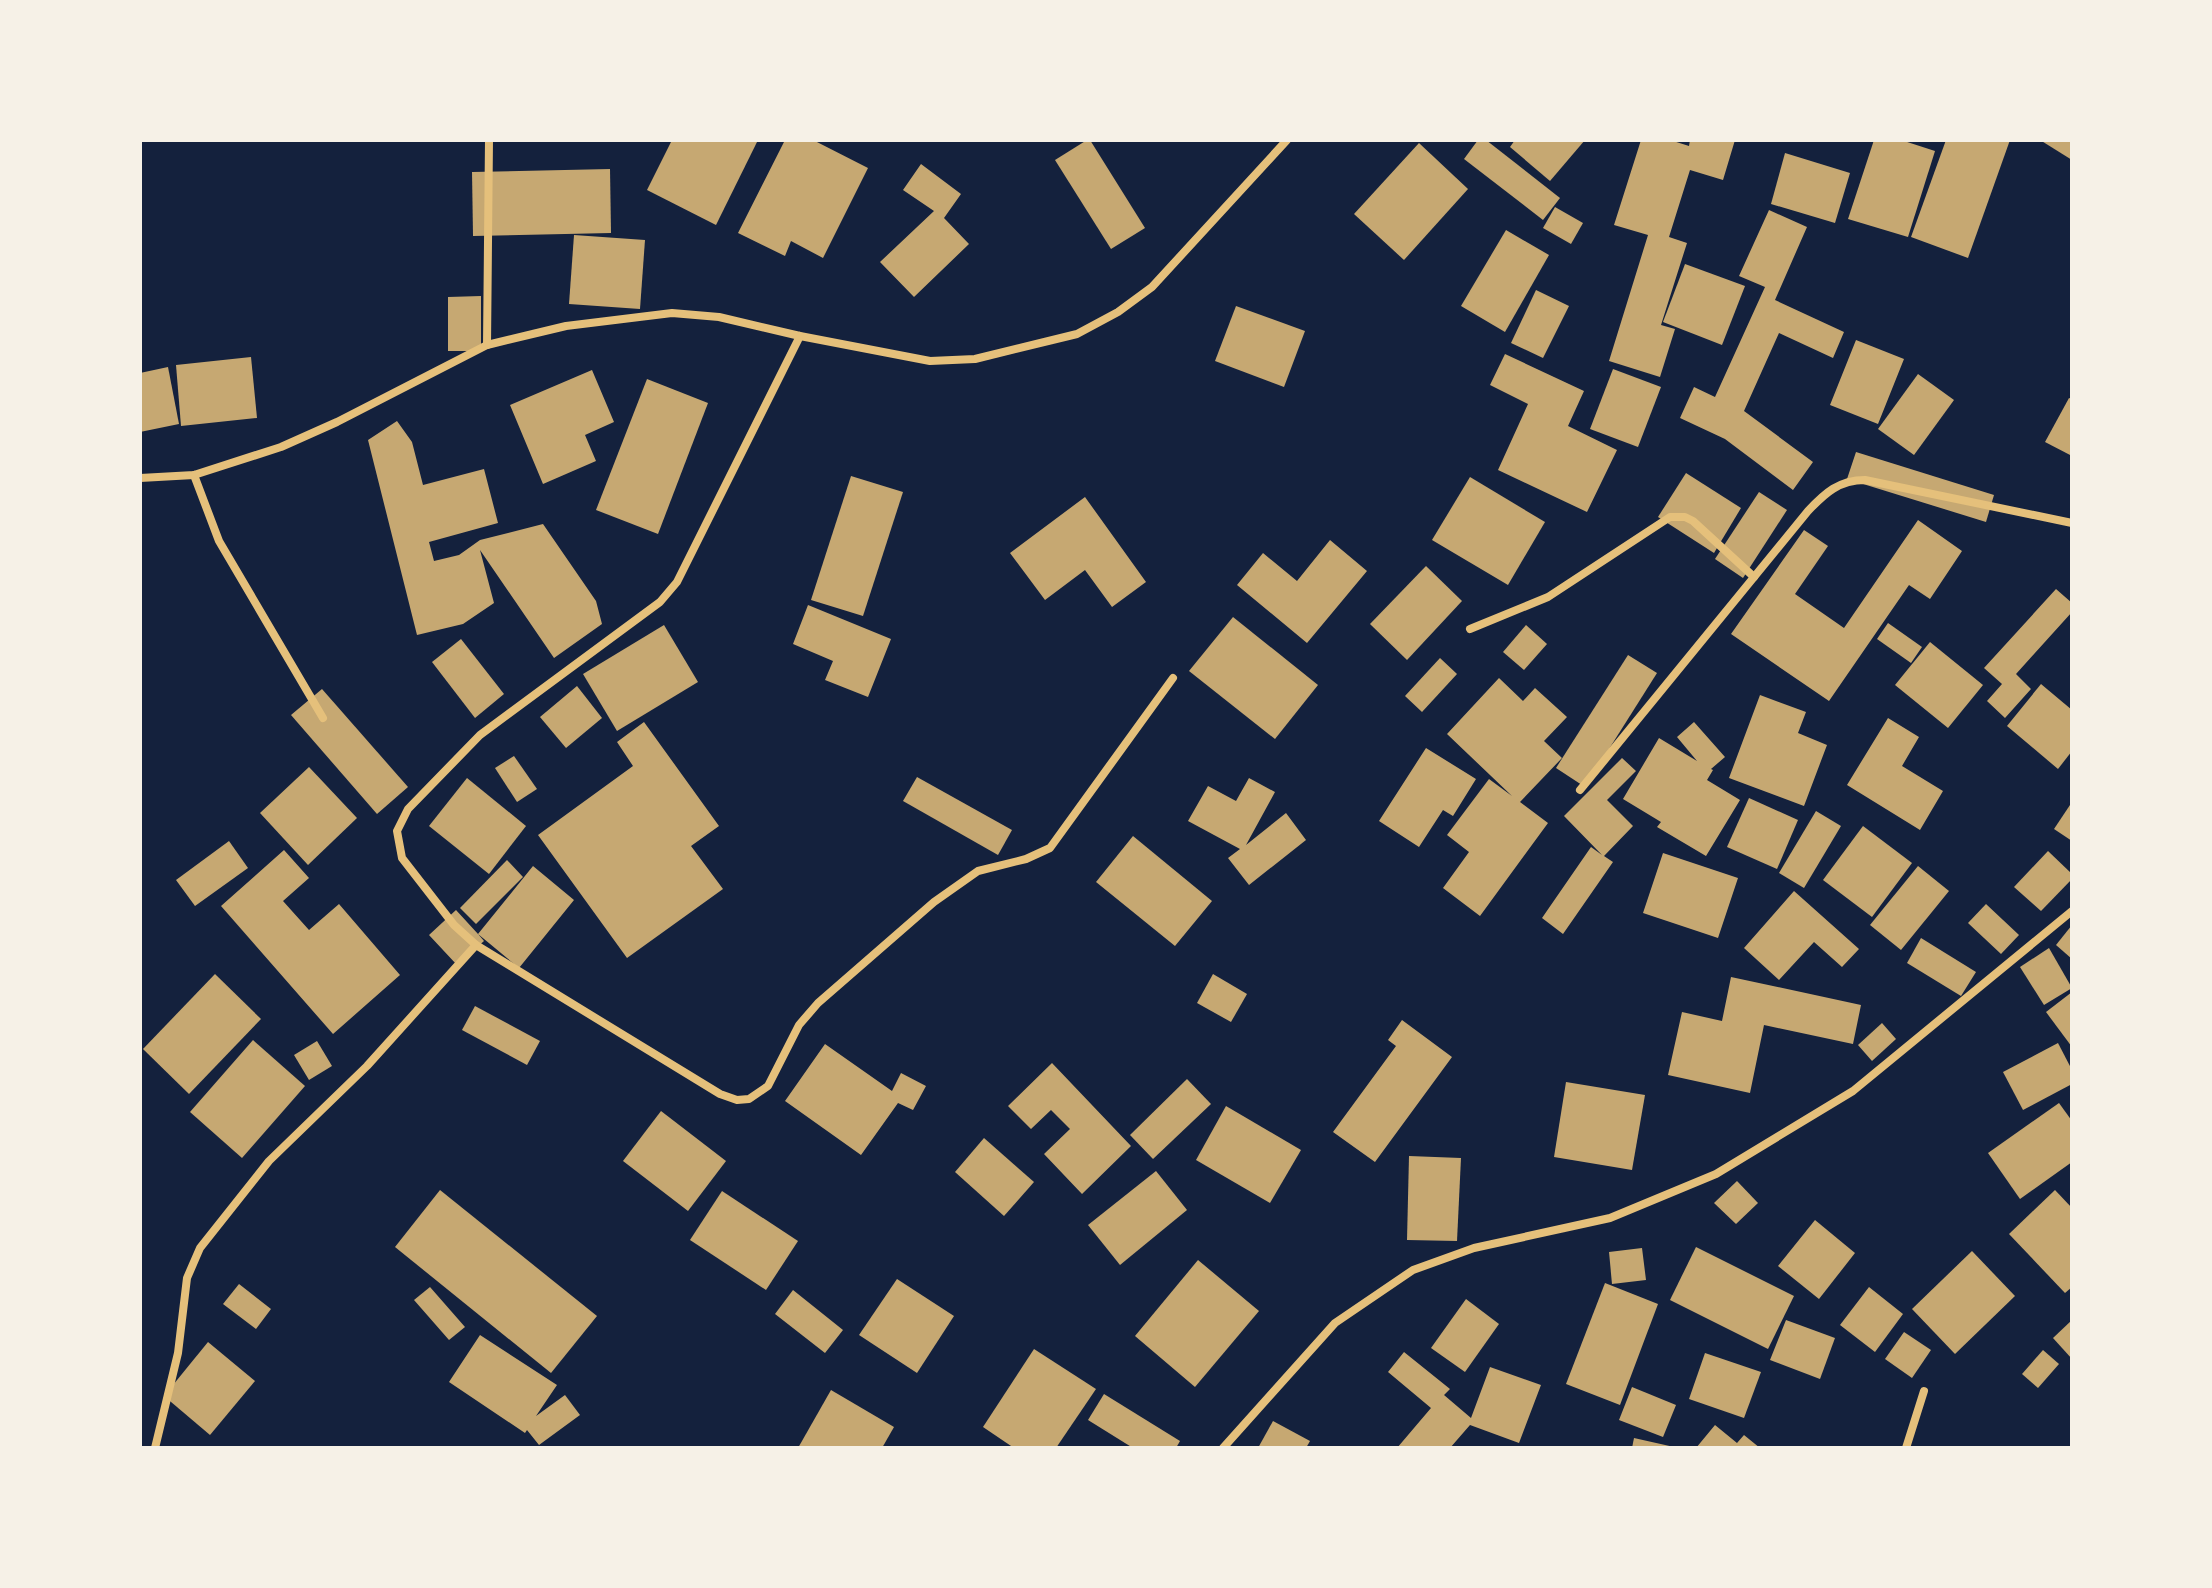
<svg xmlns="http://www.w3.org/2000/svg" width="2212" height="1588" font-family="Georgia,serif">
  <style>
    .building { fill: #c6a872 }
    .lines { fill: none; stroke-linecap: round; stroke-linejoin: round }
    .minor { stroke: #e5c07b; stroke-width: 8 }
  </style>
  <rect width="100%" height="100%" fill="#14213d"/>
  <g class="building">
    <polygon points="672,140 758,140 716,225 647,190"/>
    <polygon points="785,140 813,140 868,168 823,258 791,241 785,256 738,233"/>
    <polygon points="1087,140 1090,140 1145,228 1111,249 1055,160"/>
    <polygon points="1478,140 1486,140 1560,198 1543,220 1464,159"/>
    <polygon points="1515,140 1585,140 1550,181 1510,147"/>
    <polygon points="1641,140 1670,140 1689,146 1690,140 1735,140 1723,180 1690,170 1669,237 1687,243 1661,325 1675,329 1660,377 1609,361 1648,235 1614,225"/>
    <polygon points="1874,140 1901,140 1935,151 1908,237 1848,219"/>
    <polygon points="1946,140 2010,140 1968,258 1911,237"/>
    <polygon points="2040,140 2072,140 2072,160"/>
    <polygon points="1419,143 1468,189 1404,260 1354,214"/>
    <polygon points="1785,153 1850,173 1835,223 1771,204"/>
    <polygon points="921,164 961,194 944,218 969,244 914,297 880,262 934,211 903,190"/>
    <polygon points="610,169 611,233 473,236 472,172"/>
    <polygon points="1555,207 1583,223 1571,244 1543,228"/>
    <polygon points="1769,210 1807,227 1775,300 1844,332 1833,358 1779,333 1744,411 1813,462 1793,490 1725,439 1680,418 1694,387 1715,397 1765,287 1739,276"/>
    <polygon points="1506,230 1549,255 1505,332 1461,306"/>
    <polygon points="574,235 645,240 640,309 569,304"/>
    <polygon points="1685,264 1745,286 1722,345 1663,322"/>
    <polygon points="1536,290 1569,306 1543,358 1511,343"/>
    <polygon points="481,296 481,351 448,351 448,297"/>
    <polygon points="1236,306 1305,331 1284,387 1215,361"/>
    <polygon points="1856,340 1904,359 1878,424 1830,405"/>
    <polygon points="1505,354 1584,391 1568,426 1617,450 1587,512 1498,470 1528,404 1490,385"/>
    <polygon points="251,357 257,418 181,426 176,365"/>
    <polygon points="168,367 179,424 140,432 140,373"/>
    <polygon points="1613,369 1661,387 1638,447 1590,429"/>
    <polygon points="592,370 614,422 585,435 596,461 543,484 510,405"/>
    <polygon points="1918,374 1954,400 1914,455 1878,429"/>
    <polygon points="647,379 708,403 658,534 596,510"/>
    <polygon points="2069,398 2072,399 2072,456 2045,442"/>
    <polygon points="397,421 412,442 423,485 484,469 498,523 429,542 434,561 459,555 480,540 543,524 596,601 602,624 554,658 480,550 494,603 463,624 417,635 368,440"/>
    <polygon points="1856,452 1994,495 1986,522 1847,479"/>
    <polygon points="1686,473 1741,508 1714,553 1658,517"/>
    <polygon points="851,476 903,492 863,616 811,600"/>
    <polygon points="1470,477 1545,522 1508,585 1432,540"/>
    <polygon points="1759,492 1787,510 1743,578 1715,559"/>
    <polygon points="1085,497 1146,582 1112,607 1085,570 1045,600 1010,553"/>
    <polygon points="1918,520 1962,551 1930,599 1909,585 1829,701 1731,634 1804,530 1828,546 1795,594 1844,628"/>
    <polygon points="1330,540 1367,571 1307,643 1237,585 1263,553 1297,581"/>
    <polygon points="1426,566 1462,601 1407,660 1370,624"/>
    <polygon points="2056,589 2072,603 2072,612 2016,674 2031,689 2005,718 1987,701 2002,684 1984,668"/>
    <polygon points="808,605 891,639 868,697 825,680 833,661 793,644"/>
    <polygon points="1233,617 1318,685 1275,739 1189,671"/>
    <polygon points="1888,623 1922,647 1911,663 1877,639"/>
    <polygon points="664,625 698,682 617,731 583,674"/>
    <polygon points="1526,625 1547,644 1524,670 1503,652"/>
    <polygon points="461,639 504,694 475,718 432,662"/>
    <polygon points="1930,642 1983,685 1948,728 1895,685"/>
    <polygon points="1628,655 1657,673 1585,787 1556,768"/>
    <polygon points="1440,658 1457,674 1422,712 1405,696"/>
    <polygon points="1499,678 1523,701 1535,688 1567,717 1544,741 1562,758 1520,802 1548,823 1480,916 1443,888 1469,852 1447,835 1489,779 1512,796 1447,734"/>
    <polygon points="2041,684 2072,710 2072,751 2058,769 2007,726"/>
    <polygon points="577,686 602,718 566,748 540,717"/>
    <polygon points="322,689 408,787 377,814 291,715"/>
    <polygon points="1760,695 1806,712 1798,733 1827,745 1804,806 1729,778"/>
    <polygon points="1888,718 1919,737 1902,766 1943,791 1920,830 1847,785"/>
    <polygon points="644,722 719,826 691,846 723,889 627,958 538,835 633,766 617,742"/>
    <polygon points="1694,722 1725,757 1711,769 1713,770 1707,780 1740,800 1706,856 1657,827 1661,822 1623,799 1659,738 1697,761 1677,737"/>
    <polygon points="1426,748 1476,779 1453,816 1443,810 1419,847 1379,821"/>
    <polygon points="514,756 537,789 517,802 495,768"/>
    <polygon points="1622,758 1636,771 1607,800 1633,826 1604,856 1613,862 1563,934 1542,918 1591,847 1602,855 1564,816"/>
    <polygon points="309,767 357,818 308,865 260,813"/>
    <polygon points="917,777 1012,830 998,855 903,801"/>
    <polygon points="467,778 526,826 489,874 429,826"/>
    <polygon points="1249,778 1275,792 1246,845 1286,813 1306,840 1249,885 1228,858 1240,849 1188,821 1208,786 1236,801"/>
    <polygon points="1749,798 1798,820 1777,869 1727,847"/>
    <polygon points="2072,802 2072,841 2054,829"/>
    <polygon points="1816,811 1841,826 1804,888 1779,873"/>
    <polygon points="1863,826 1912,863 1872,917 1823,880"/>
    <polygon points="1133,836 1212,901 1175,946 1096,882"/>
    <polygon points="229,841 248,868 195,906 176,880"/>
    <polygon points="284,850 309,878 283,901 309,930 339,904 400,975 333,1034 221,906"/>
    <polygon points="2048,851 2072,874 2072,879 2041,911 2014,887"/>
    <polygon points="1663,853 1738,878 1718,938 1643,913"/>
    <polygon points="507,860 523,877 476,924 460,908"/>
    <polygon points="533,866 574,900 519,968 478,934 484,941 457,965 429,935 456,910 478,934"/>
    <polygon points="1918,866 1949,891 1901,950 1870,925"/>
    <polygon points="1794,891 1859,949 1842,967 1814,942 1779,980 1744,948"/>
    <polygon points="1986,904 2019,935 2001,954 1968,923"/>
    <polygon points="2072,925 2072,959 2056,945"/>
    <polygon points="1921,938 1976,972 1961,996 1907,963"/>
    <polygon points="2049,948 2072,988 2044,1005 2020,967"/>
    <polygon points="215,974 261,1019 189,1094 143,1049"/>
    <polygon points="1213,974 1247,994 1231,1022 1197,1003"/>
    <polygon points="1731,977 1861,1005 1853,1044 1764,1025 1750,1093 1668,1075 1682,1012 1722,1021"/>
    <polygon points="2072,992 2072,1047 2046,1012"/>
    <polygon points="475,1006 540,1041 527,1065 462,1030"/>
    <polygon points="1402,1020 1452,1057 1375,1162 1333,1132 1396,1046 1388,1040"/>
    <polygon points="1882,1023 1896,1039 1872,1061 1858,1045"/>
    <polygon points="253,1040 305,1086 242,1158 190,1112"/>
    <polygon points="317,1041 332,1066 309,1080 294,1055"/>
    <polygon points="2058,1043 2072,1070 2072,1084 2023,1110 2003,1072"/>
    <polygon points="825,1044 892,1091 901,1073 926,1086 913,1110 898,1103 861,1155 785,1101"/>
    <polygon points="1052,1063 1131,1146 1082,1194 1044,1154 1070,1129 1051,1110 1031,1129 1008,1106"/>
    <polygon points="1187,1079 1211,1104 1153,1159 1130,1135"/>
    <polygon points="1566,1082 1645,1095 1632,1170 1554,1157"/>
    <polygon points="2059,1103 2072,1121 2072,1162 2020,1199 1988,1153"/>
    <polygon points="1226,1106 1301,1150 1270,1203 1196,1160"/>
    <polygon points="661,1111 726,1161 688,1211 623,1161"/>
    <polygon points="984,1138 1034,1182 1004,1216 955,1172"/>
    <polygon points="1409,1156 1461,1158 1457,1241 1407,1240"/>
    <polygon points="1156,1171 1187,1210 1120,1265 1088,1225"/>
    <polygon points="1737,1181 1758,1203 1736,1224 1714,1203"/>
    <polygon points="440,1190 597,1316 551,1373 395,1247"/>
    <polygon points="2055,1190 2072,1208 2072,1287 2065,1293 2009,1234"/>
    <polygon points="722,1191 798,1241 766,1290 690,1240"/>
    <polygon points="1815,1220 1855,1253 1819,1299 1778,1266"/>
    <polygon points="1696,1247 1794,1296 1768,1349 1670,1300"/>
    <polygon points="1642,1248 1646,1280 1612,1284 1609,1252"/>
    <polygon points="1972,1251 2015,1296 1955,1354 1912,1309"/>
    <polygon points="1198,1260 1259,1311 1195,1387 1135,1336"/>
    <polygon points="897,1279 954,1316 917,1373 859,1335"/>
    <polygon points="1605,1283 1658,1304 1620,1405 1566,1384"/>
    <polygon points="239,1284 271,1309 256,1329 223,1304"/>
    <polygon points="430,1287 465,1327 449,1340 414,1300"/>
    <polygon points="1869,1287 1903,1314 1875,1352 1840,1325"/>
    <polygon points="793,1290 843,1330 825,1353 775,1314"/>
    <polygon points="1466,1299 1499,1324 1465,1372 1431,1348"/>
    <polygon points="1786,1320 1835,1338 1820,1379 1770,1360"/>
    <polygon points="2072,1320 2072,1359 2053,1338"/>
    <polygon points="1904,1332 1931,1350 1912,1378 1885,1359"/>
    <polygon points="480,1335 557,1385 536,1416 565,1395 580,1415 539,1445 527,1430 525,1433 449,1382"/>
    <polygon points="208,1342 255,1381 210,1435 164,1396"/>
    <polygon points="1034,1349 1096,1389 1056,1448 1014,1448 983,1427"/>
    <polygon points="2043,1350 2059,1364 2038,1388 2022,1374"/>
    <polygon points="1404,1352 1450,1389 1444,1395 1471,1418 1490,1367 1541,1385 1519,1443 1470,1425 1450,1448 1397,1448 1431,1408 1388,1372"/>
    <polygon points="1705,1353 1761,1372 1744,1418 1689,1399"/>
    <polygon points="1632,1387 1676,1405 1663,1437 1619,1420"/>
    <polygon points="831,1390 894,1427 882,1448 798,1448"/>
    <polygon points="1104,1394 1180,1441 1176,1448 1133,1448 1088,1420"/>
    <polygon points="1273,1421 1310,1441 1306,1448 1258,1448"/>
    <polygon points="1715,1425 1737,1443 1744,1435 1760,1448 1696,1448"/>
    <polygon points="1634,1438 1674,1447 1674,1448 1632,1448"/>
  </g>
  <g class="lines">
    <g class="minor">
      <polyline points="800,336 677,582 660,602 480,735 408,809 397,831 402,858 454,925 476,945 720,1094 737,1100 749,1099 768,1086 799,1025 818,1003 934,902 978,871 1026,859 1050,848 1173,678"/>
      <polyline points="487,345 489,140"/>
      <polyline points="194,475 219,541 323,718"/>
      <polyline points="140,478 194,475 281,447 337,422 487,345 566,326 672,313 719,317 800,336 930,361 975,359 1077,334 1118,312 1152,287 1287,140"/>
      <polyline points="1470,629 1548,597 1670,517 1685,517 1693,521 1754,577"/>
      <path d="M 1580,790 L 1808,511 C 1825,493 1839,480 1865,480 L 2072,523"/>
      <polyline points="155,1448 178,1353 187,1278 200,1248 269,1161 367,1066 476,945"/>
      <polyline points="1223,1448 1335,1323 1413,1270 1474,1248 1610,1218 1716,1174 1853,1091 2072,911"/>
      <polyline points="1906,1448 1924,1391"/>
    </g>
  </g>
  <rect width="2212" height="1588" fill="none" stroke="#f6f1e7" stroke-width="284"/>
</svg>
